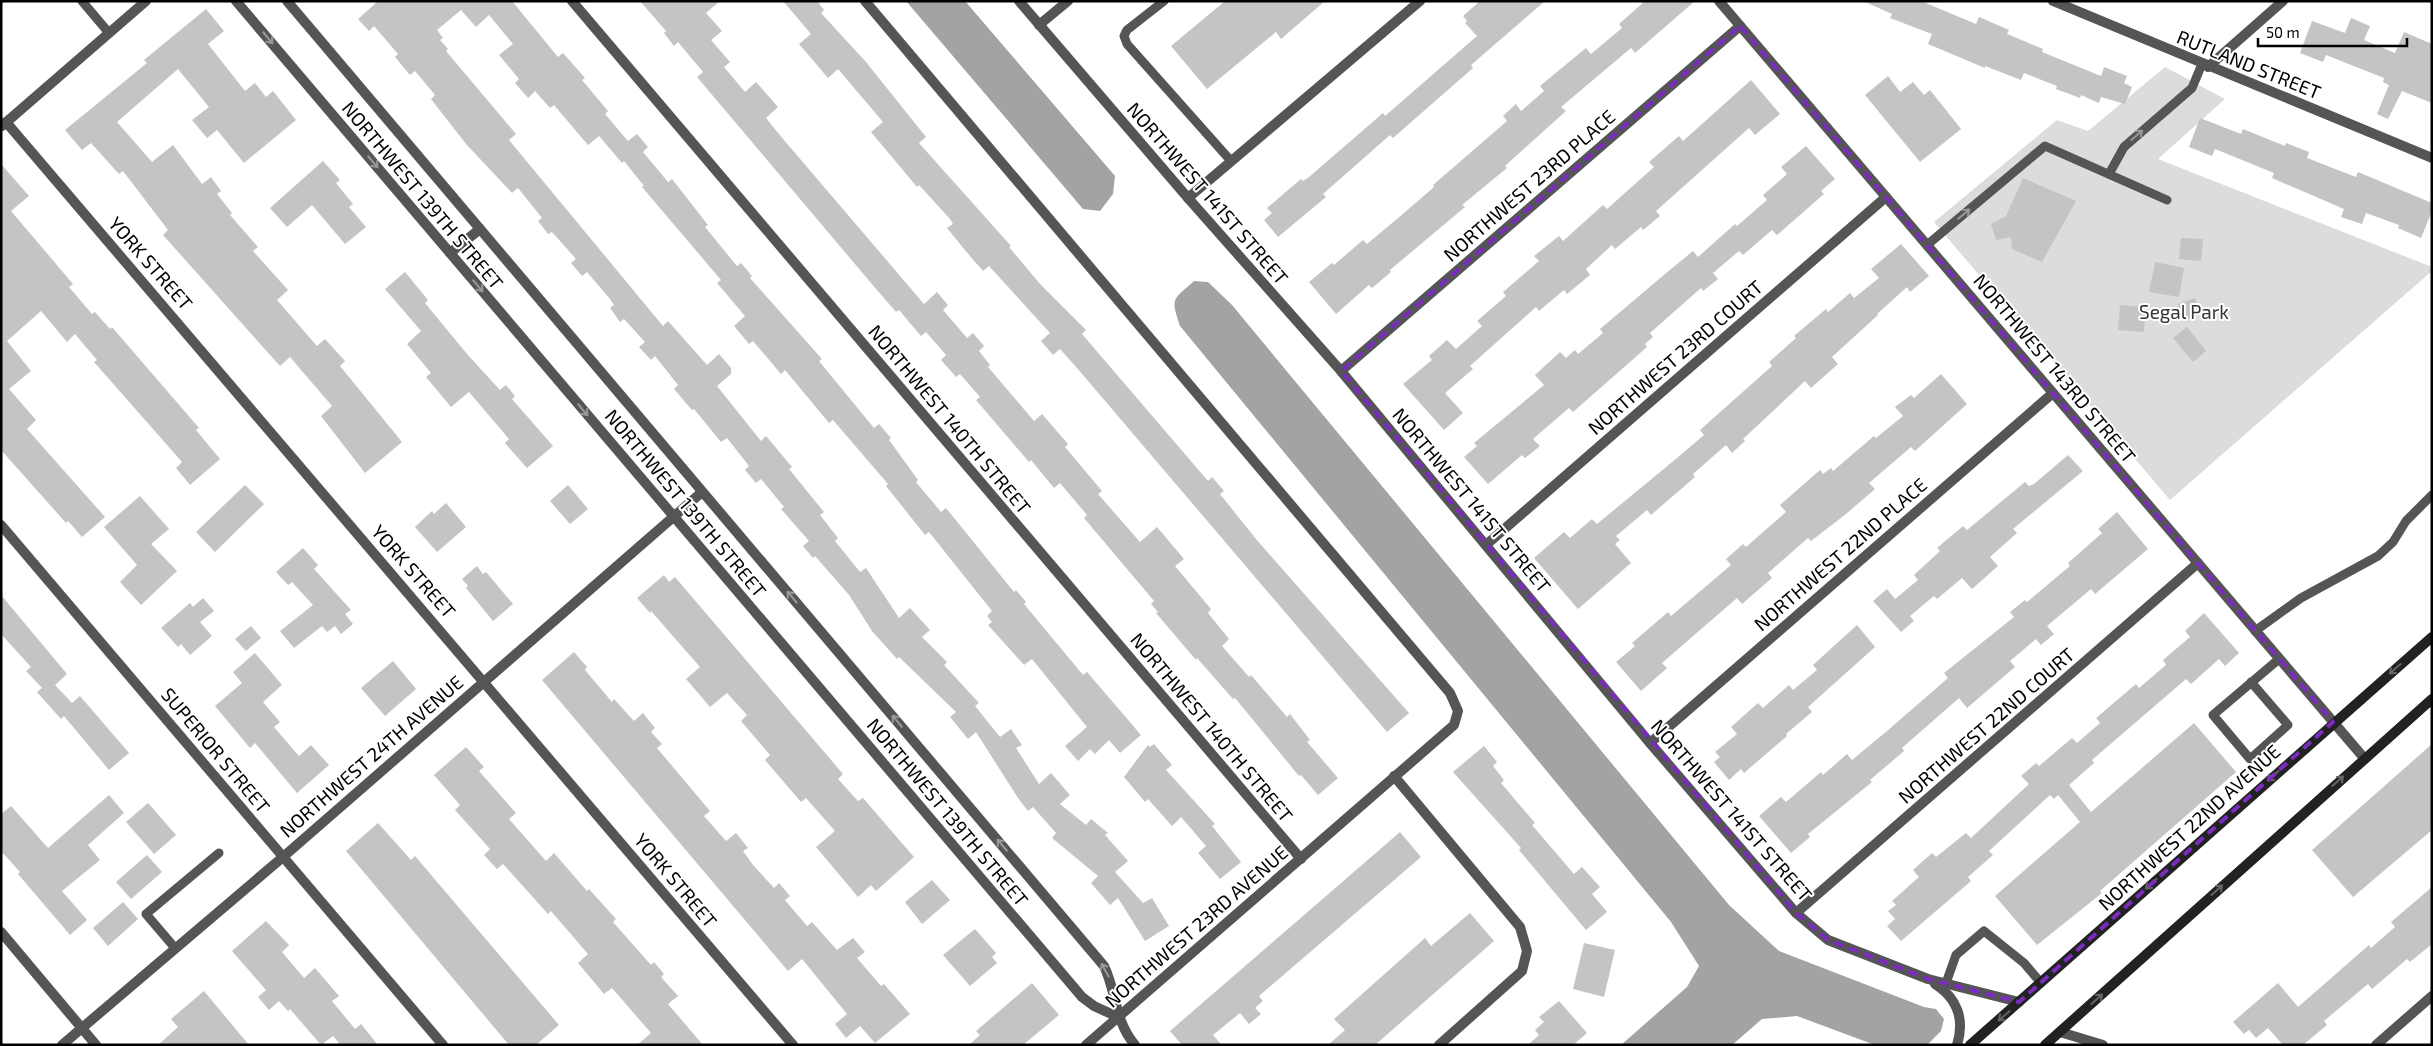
<svg xmlns="http://www.w3.org/2000/svg" width="2433" height="1046" font-family="'Exo 2',sans-serif">
  <style>
    .green { fill: #dcdcdc }
    .water { fill: #a3a3a3 }
    .building { fill: #c4c4c4 }
    .lines { fill: none; stroke-linecap: round; stroke-linejoin: round }
    .lane { stroke: #555; stroke-width: 9 }
    .street { stroke: #555; stroke-width: 10 }
    .secondary { stroke: #222; stroke-width: 10 }
    .oneway { stroke: #999 }
    .oneway2 { stroke: #646464 }
    .marked { fill: none; stroke: #7b2cbf; stroke-width: 4; stroke-dasharray: 10 6; stroke-linejoin: round }
    .labels { text-anchor: middle; dominant-baseline: central; stroke-width: 4; stroke-linejoin: round; paint-order: stroke }
    .street-label { font-size: 19px; fill: #000; stroke: #fff }
    .park-label { font-size: 19px; fill: #333; stroke: #fff }
  </style>
  <rect width="100%" height="100%" fill="#fff"/>
  <polygon class="green" points="2165,67 2225,99 2158,159 2432,267 2432,271 2170,500 1934,222 2057,120 2088,131"/>
  <g class="water">
    <polygon points="906,1 965,1 1115,176 1113,194 1100,211 1083,209"/>
    <path d="M 1194,281 L 1208,282 L 1232,305 L 1729,905 L 1779,951 L 1924,1007 L 1936,1009 L 1944,1019 L 1941,1031 L 1927,1045 L 1875,1045 L 1797,1016 L 1762,1019 L 1732,1045 L 1621,1045 L 1687,987 L 1699,966 L 1671,922 L 1180,326 C 1170,297 1173,300 1194,281 Z"/>
  </g>
  <g class="building">
    <polygon points="378,1 512,1 558,57 563,53 585,78 582,80 608,111 605,114 628,141 637,134 648,147 643,152 668,182 672,179 708,225 705,227 737,266 741,263 752,276 750,278 822,359 819,361 874,428 879,424 891,438 889,440 918,480 916,482 941,512 946,508 1014,592 1016,590 1026,602 1024,604 1083,675 1087,672 1141,735 1120,753 1109,740 1095,754 1090,749 1078,761 1065,746 1087,727 1032,659 1024,665 988,625 992,622 987,616 992,611 929,532 925,535 886,486 888,484 833,420 829,423 785,370 781,374 753,341 749,344 734,326 745,316 717,283 721,280 642,187 644,186 624,161 622,163 599,136 588,145 554,105 550,108 535,91 528,98 515,83 519,79 499,55 513,44 489,15 476,27 461,10 437,30 443,38 440,40 448,49 446,51 516,134 509,140 663,326 668,321 707,365 719,354 731,368 731,374 717,386 761,441 766,436 792,467 789,469 824,512 820,515 838,538 835,541 860,572 866,568 899,618 910,608 930,630 922,637 947,662 944,665 979,703 975,706 1000,737 1011,729 1022,745 1016,748 1039,784 1051,773 1070,795 1060,804 1086,825 1091,819 1108,833 1105,835 1128,861 1115,872 1143,903 1152,898 1169,926 1145,941 1118,898 1110,905 1091,883 1098,876 1052,838 1056,833 1033,807 1028,811 1018,798 976,732 968,739 950,717 956,712 899,657 897,659 872,631 849,595 815,556 813,558 803,546 809,541 781,509 784,507 761,479 756,483 745,470 749,466 727,438 721,442 694,409 692,410 674,389 678,385 655,356 651,360 639,347 645,342 624,319 620,322 610,308 614,305 610,299 587,272 582,276 571,263 576,259 552,232 548,234 538,221 542,218 518,188 512,193 466,144 431,99 435,95 415,71 410,75 395,57 398,54 374,26 369,31 358,19"/>
    <polygon points="640,1 720,1 706,13 722,31 711,40 730,62 724,67 745,92 756,82 778,107 766,118 778,133 924,304 937,292 948,305 943,310 967,338 973,333 984,346 979,351 990,365 988,367 1034,421 1042,414 1068,444 1065,447 1102,491 1098,494 1140,542 1157,527 1184,559 1175,566 1211,609 1208,613 1229,639 1222,646 1249,677 1251,675 1287,717 1290,714 1310,740 1307,742 1338,778 1318,795 1301,775 1299,776 1235,698 1233,699 1197,658 1196,660 1156,613 1158,612 1151,604 1154,601 1084,518 1087,515 1060,483 1054,488 1031,460 1029,462 976,400 980,397 960,374 956,377 941,360 946,355 926,332 921,336 899,310 896,312 871,283 697,77 703,72 678,42 674,46 664,33 666,31"/>
    <polygon points="783,1 817,1 824,10 821,13 866,62 926,137 919,143 1011,246 1009,247 1040,284 1086,330 1082,334 1208,481 1212,477 1224,491 1220,494 1256,539 1409,713 1387,732 1077,368 1060,349 1053,355 1041,341 1050,333 989,266 983,271 969,255 947,228 953,224 950,219 919,185 917,187 871,132 883,122 838,69 828,78 799,44 811,34"/>
    <polygon points="1225,1 1325,1 1281,39 1276,32 1207,89 1171,46"/>
    <polygon points="1480,1 1545,1 1471,65 1473,68 1393,138 1390,135 1323,194 1326,197 1278,237 1264,220 1272,213 1267,208 1301,179 1303,181 1309,177 1383,113 1385,116 1477,36 1465,23 1467,21 1463,16"/>
    <polygon points="1645,1 1695,1 1635,53 1631,48 1561,107 1566,111 1505,166 1507,168 1462,205 1465,207 1390,270 1391,272 1372,288 1369,285 1336,314 1309,282 1332,263 1334,265 1363,240 1367,244 1404,213 1434,187 1433,185 1507,121 1503,116 1516,104 1521,111 1544,91 1540,86 1586,48 1591,54 1622,28 1619,24"/>
    <polygon points="1863,1 1921,1 1976,24 1979,17 2009,30 2007,34 2043,49 2042,52 2101,76 2104,67 2127,76 2124,83 2132,87 2125,104 2101,97 2099,103 2081,95 2080,98 2056,89 2057,86 2024,73 2021,80 1985,66 1985,68 1928,44 1932,34 1890,18 1892,14"/>
    <polygon points="206,9 224,31 208,44 245,91 255,83 266,97 273,91 296,120 244,163 217,130 207,138 192,120 209,107 178,69 117,122 152,162 173,145 202,184 211,177 221,191 217,194 232,213 230,215 258,247 253,251 288,290 277,300 317,346 325,339 345,361 340,366 402,442 365,473 321,416 332,406 290,357 280,366 163,235 168,230 123,171 119,174 91,143 82,150 65,130 147,63 144,60"/>
    <polygon points="2351,18 2370,26 2364,40 2395,53 2404,32 2432,44 2432,103 2402,91 2388,119 2377,114 2389,85 2383,82 2384,78 2326,55 2323,62 2300,53 2312,21 2345,33"/>
    <polygon points="1888,76 1900,92 1913,82 1924,95 1930,90 1961,129 1920,162 1865,95"/>
    <polygon points="1751,80 1780,114 1755,135 1749,128 1656,211 1660,216 1643,230 1641,227 1615,249 1612,245 1586,269 1590,275 1567,294 1564,290 1539,311 1536,307 1470,366 1473,369 1445,393 1463,413 1444,430 1403,384 1432,360 1429,356 1447,340 1456,349 1482,326 1477,321 1506,296 1503,292 1539,261 1534,256 1559,236 1563,241 1603,205 1607,209 1654,167 1649,162 1679,136 1683,141"/>
    <polygon points="2200,118 2241,134 2243,129 2285,146 2286,143 2309,152 2307,158 2356,177 2358,172 2432,203 2432,211 2421,238 2398,228 2399,225 2366,213 2362,224 2341,217 2344,209 2272,178 2274,173 2215,149 2212,156 2189,147"/>
    <polygon points="1806,146 1835,179 1821,191 1824,194 1777,235 1772,230 1743,255 1739,251 1713,273 1718,279 1703,291 1701,288 1650,333 1653,337 1645,344 1647,347 1573,412 1569,408 1533,439 1540,446 1525,458 1522,455 1488,484 1464,457 1477,446 1474,443 1544,385 1535,375 1560,352 1566,358 1575,350 1578,354 1603,333 1600,329 1665,274 1693,251 1698,257 1735,224 1737,226 1767,200 1763,195 1787,174 1781,167"/>
    <polygon points="323,161 340,180 336,183 353,204 349,207 366,227 345,244 312,205 287,227 270,208"/>
    <polygon points="1,164 29,196 11,211 73,284 69,287 92,314 95,312 110,329 112,327 199,428 196,430 220,459 190,485 176,468 182,462 94,362 97,360 75,334 67,342 41,311 7,341 31,371 9,389 36,420 27,429 105,517 82,537 68,521 66,523 1,450"/>
    <polygon points="2023,178 2076,201 2042,262 2012,249 2011,237 1996,240 1991,224 2006,216"/>
    <polygon points="2181,238 2203,239 2201,261 2179,259"/>
    <polygon points="1901,244 1929,276 1910,292 1907,287 1877,314 1878,315 1832,357 1838,364 1811,388 1805,381 1743,439 1745,441 1732,453 1726,445 1693,474 1695,477 1651,515 1647,510 1616,536 1620,540 1615,544 1631,563 1578,609 1534,558 1564,532 1570,538 1592,519 1597,524 1677,458 1704,435 1700,430 1772,366 1769,362 1796,338 1794,336 1826,309 1828,312 1850,293 1854,298 1879,278 1871,269"/>
    <polygon points="2155,262 2184,268 2179,297 2149,292"/>
    <polygon points="405,272 428,300 425,303 467,354 500,390 506,385 515,396 512,399 553,446 527,468 505,443 509,439 469,392 451,407 426,377 431,373 407,344 421,331 385,289"/>
    <polygon points="2195,298 2201,314 2184,321 2178,304"/>
    <polygon points="2120,305 2146,307 2144,332 2118,330"/>
    <polygon points="2187,327 2206,351 2193,362 2173,338"/>
    <polygon points="1941,374 1967,404 1915,451 1911,447 1869,483 1875,489 1846,514 1811,541 1808,538 1768,573 1772,578 1742,604 1737,598 1700,630 1662,663 1667,668 1641,691 1616,662 1635,646 1632,643 1668,612 1671,616 1731,565 1726,559 1743,544 1746,547 1786,512 1780,505 1820,470 1823,474 1831,468 1833,471 1874,436 1876,438 1903,416 1895,407 1911,395 1914,398"/>
    <polygon points="2068,455 2083,471 2013,529 2017,533 1990,557 1998,566 1972,589 1962,578 1937,599 1934,596 1910,616 1914,621 1901,632 1873,601 1887,589 1895,599 1918,580 1914,575 1940,551 1937,548 1963,526 1967,530 2025,482 2029,486 2034,484"/>
    <polygon points="245,485 264,504 215,552 196,532"/>
    <polygon points="568,485 588,509 570,524 550,501"/>
    <polygon points="140,496 169,529 151,544 177,571 141,605 120,582 137,565 104,527"/>
    <polygon points="446,503 466,527 437,552 415,527 432,511 434,514"/>
    <polygon points="2117,512 2148,549 2095,594 2091,589 2047,626 2054,634 2041,645 2036,639 2010,661 2015,667 1967,708 1959,698 1902,748 1904,751 1870,780 1872,782 1808,834 1810,837 1791,853 1759,816 1781,797 1786,802 1821,772 1823,775 1847,754 1852,760 1887,731 1948,678 1944,673 2014,617 2010,612 2025,600 2027,602 2070,566 2068,563 2102,533 2098,529"/>
    <polygon points="303,548 318,565 314,569 351,610 345,614 353,624 341,634 335,626 327,632 322,626 294,648 280,631 313,605 292,582 288,585 276,572"/>
    <polygon points="477,566 483,574 486,572 513,604 493,621 466,588 468,586 462,579"/>
    <polygon points="664,575 669,582 675,577 843,774 838,779 858,801 863,798 914,857 876,891 871,885 858,897 816,847 835,831 806,798 801,802 765,760 770,755 741,721 747,715 727,693 710,707 686,679 700,667 651,611 650,613 637,598"/>
    <polygon points="1,595 67,674 55,685 72,703 80,696 129,753 109,770 64,716 61,719 37,692 42,688 26,671 31,667 1,634"/>
    <polygon points="203,598 214,611 200,622 212,636 190,655 181,644 178,647 161,628 190,603 193,607"/>
    <polygon points="2204,613 2239,653 2225,666 2219,659 2191,684 2186,679 2092,760 2094,763 2069,785 2091,812 2194,723 2236,772 2100,891 2102,893 2037,945 1995,896 2080,822 2058,795 2054,799 2050,795 1989,851 1993,855 1968,877 1971,881 1901,941 1887,926 1895,919 1888,911 1896,905 1892,901 1919,877 1913,870 1932,853 1936,857 1966,833 1971,838 2029,784 2021,776 2036,763 2039,766 2072,738 2077,743 2100,723 2096,718 2136,684 2139,688 2166,665 2163,660 2190,637 2185,631"/>
    <polygon points="1857,625 1875,647 1808,707 1812,712 1786,734 1787,736 1744,773 1741,769 1729,780 1714,762 1720,757 1715,752 1737,734 1731,727 1758,703 1763,708 1789,685 1793,690 1817,670 1813,665"/>
    <polygon points="251,626 261,638 246,651 235,639"/>
    <polygon points="574,652 587,667 585,670 612,702 614,699 634,721 643,713 655,728 651,732 662,744 657,748 710,811 704,816 726,841 736,833 748,848 743,851 753,865 774,888 779,883 790,896 785,900 807,926 812,922 837,950 853,938 865,952 857,958 881,986 884,984 910,1014 875,1043 860,1026 846,1038 835,1024 847,1014 802,959 788,971 542,680"/>
    <polygon points="255,653 282,685 263,702 280,722 274,727 299,756 311,745 329,765 297,793 255,743 250,748 215,706 242,683 233,672"/>
    <polygon points="393,661 416,689 385,716 361,688"/>
    <polygon points="1154,744 1172,765 1166,770 1215,824 1212,826 1241,862 1220,879 1198,853 1206,846 1181,817 1172,826 1148,799 1145,802 1124,777 1148,745 1150,747"/>
    <polygon points="2432,744 2432,830 2353,897 2312,850"/>
    <polygon points="1484,746 1497,762 1493,766 1504,780 1501,783 1535,823 1532,825 1574,874 1582,867 1600,887 1592,894 1607,912 1586,930 1519,850 1521,848 1453,772"/>
    <polygon points="466,747 484,767 479,771 516,813 509,819 546,861 554,853 587,891 589,889 616,919 613,922 651,965 654,962 664,974 661,977 678,996 668,1004 703,1045 637,1045 651,1033 612,988 604,994 578,963 588,954 551,911 548,914 503,864 497,869 484,855 490,849 455,810 460,805 434,775"/>
    <polygon points="109,795 124,813 88,845 100,860 62,891 87,920 70,935 18,874 20,872 1,851 1,814 11,806 48,848"/>
    <polygon points="148,803 176,835 154,854 126,822"/>
    <polygon points="378,823 411,860 415,856 559,1025 536,1045 509,1045 346,851"/>
    <polygon points="1400,832 1421,857 1259,996 1263,1001 1255,1008 1261,1014 1249,1024 1240,1013 1213,1035 1222,1045 1182,1045 1170,1031"/>
    <polygon points="147,855 162,872 131,899 116,882"/>
    <polygon points="932,880 950,900 922,924 905,902"/>
    <polygon points="2432,887 2432,944 2410,962 2407,959 2372,989 2368,984 2324,1021 2327,1025 2303,1045 2283,1045 2268,1028 2256,1038 2249,1030 2244,1034 2233,1022 2278,983 2298,1007 2369,945 2371,948 2395,927 2391,922"/>
    <polygon points="123,902 138,919 108,946 93,928"/>
    <polygon points="1470,913 1494,941 1375,1045 1328,1045 1345,1030 1334,1019 1425,938 1431,946"/>
    <polygon points="266,921 289,945 282,952 304,978 315,968 339,996 332,1001 355,1029 361,1024 378,1045 337,1045 339,1043 333,1036 321,1045 290,1009 288,1011 279,1001 269,1010 258,997 266,990 232,951"/>
    <polygon points="975,929 996,953 992,957 997,963 970,986 943,955"/>
    <polygon points="1584,943 1615,950 1604,997 1573,989"/>
    <polygon points="1032,983 1059,1015 1023,1045 969,1045 980,1035 976,1031"/>
    <polygon points="204,991 249,1045 158,1045 178,1027 171,1019"/>
    <polygon points="1559,1001 1587,1033 1573,1045 1528,1045 1539,1035 1535,1030 1544,1022 1539,1017"/>
  </g>
  <g class="lines">
    <g class="lane">
      <polyline points="82,1 109,33"/>
      <polyline points="1164,1 1127,30 1124,36 1127,44 1231,161"/>
      <polyline points="2109,174 2124,147 2192,88 2202,64"/>
      <polyline points="1927,245 2045,146 2167,200"/>
      <polyline points="2255,631 2301,598 2378,556 2393,542 2406,521 2432,495"/>
      <polyline points="2251,682 2288,725 2250,759 2213,715 2279,659"/>
      <polyline points="175,948 146,914 219,853"/>
      <polyline points="1946,983 1956,955 1984,931 2024,963 2041,983"/>
    </g>
    <g class="street">
      <polyline points="236,1 1082,997 1094,1006 1118,1017"/>
      <path d="M 287,1 L 1104,966 C 1117,993 1114,1020 1135,1045"/>
      <polyline points="572,1 1301,859"/>
      <polyline points="865,1 1450,693 1458,711 1454,725 1086,1045"/>
      <polyline points="1019,1 1188,198 1341,371 1650,743 1796,913 1828,940 1928,979 2019,1002"/>
      <polyline points="1719,1 2364,758"/>
      <polyline points="2053,1 2432,158"/>
      <polyline points="1039,25 1068,1"/>
      <polyline points="2208,67 2283,1"/>
      <polyline points="6,122 793,1045"/>
      <polyline points="2,126 146,1"/>
      <polyline points="1188,198 1420,1"/>
      <polyline points="450,253 480,229"/>
      <polyline points="1341,371 1740,26"/>
      <polyline points="1,525 443,1045"/>
      <polyline points="1487,544 1886,197"/>
      <polyline points="1650,743 2053,393"/>
      <polyline points="1394,776 1520,927 1527,951 1522,971 1439,1045"/>
      <polyline points="1796,913 2198,563"/>
      <polyline points="1,932 96,1045"/>
      <path d="M 1935,984 C 1957,998 1965,1019 1957,1045"/>
      <polyline points="2060,1032 2103,1045"/>
      <polyline points="62,1045 283,857 702,492"/>
      <polyline points="2376,1045 2432,996"/>
    </g>
    <g class="secondary">
      <polyline points="1970,1045 2432,637"/>
      <polyline points="2045,1045 2432,699"/>
    </g>
  </g>
  <defs><path id="oneway-shaft" d="M-6 0H5M1.5-3L5.5 0L1.5 3" fill="none" stroke-width="1.6" stroke-linecap="round" stroke-linejoin="round" transform="scale(1.25)"/></defs>
  <g class="oneway">
    <use href="#oneway-shaft" transform="translate(268 38) rotate(50)"/>
    <use href="#oneway-shaft" transform="translate(2137 135) rotate(-41)"/>
    <use href="#oneway-shaft" transform="translate(373 162) rotate(50)"/>
    <use href="#oneway-shaft" transform="translate(1964 214) rotate(-40)"/>
    <use href="#oneway-shaft" transform="translate(478 286) rotate(50)"/>
    <use href="#oneway-shaft" transform="translate(583 410) rotate(50)"/>
    <use href="#oneway-shaft" transform="translate(792 597) rotate(-130)"/>
    <use href="#oneway-shaft" transform="translate(897 721) rotate(-130)"/>
    <use href="#oneway-shaft" transform="translate(1002 845) rotate(-130)"/>
    <use href="#oneway-shaft" transform="translate(1105 970) rotate(-119)"/>
  </g>
  <g class="oneway2">
    <use href="#oneway-shaft" transform="translate(2395 669) rotate(139)"/>
    <use href="#oneway-shaft" transform="translate(2273 776) rotate(138)"/>
    <use href="#oneway-shaft" transform="translate(2338 781) rotate(-42)"/>
    <use href="#oneway-shaft" transform="translate(2151 884) rotate(138)"/>
    <use href="#oneway-shaft" transform="translate(2217 890) rotate(-42)"/>
    <use href="#oneway-shaft" transform="translate(2097 999) rotate(-42)"/>
    <use href="#oneway-shaft" transform="translate(2004 1016) rotate(139)"/>
  </g>
  <path class="marked" d="M 1740,26 L 2333,722 L 2019,1002 L 1928,979 L 1828,940 L 1796,913 L 1341,371 Z"/>
  <g class="labels">
    <g class="street-label">
      <text transform="translate(2249 64) rotate(22)">RUTLAND STREET</text>
      <text transform="translate(1529 185) rotate(-41)">NORTHWEST 23RD PLACE</text>
      <text transform="translate(1208 193) rotate(49)">NORTHWEST 141ST STREET</text>
      <text transform="translate(423 195) rotate(50)">NORTHWEST 139TH STREET</text>
      <text transform="translate(151 263) rotate(49)">YORK STREET</text>
      <text transform="translate(1675 357) rotate(-41)">NORTHWEST 23RD COURT</text>
      <text transform="translate(2055 368) rotate(50)">NORTHWEST 143RD STREET</text>
      <text transform="translate(950 419) rotate(50)">NORTHWEST 140TH STREET</text>
      <text transform="translate(1472 500) rotate(50)">NORTHWEST 141ST STREET</text>
      <text transform="translate(686 503) rotate(50)">NORTHWEST 139TH STREET</text>
      <text transform="translate(1840 554) rotate(-41)">NORTHWEST 22ND PLACE</text>
      <text transform="translate(414 571) rotate(49)">YORK STREET</text>
      <text transform="translate(1986 725) rotate(-41)">NORTHWEST 22ND COURT</text>
      <text transform="translate(1212 727) rotate(50)">NORTHWEST 140TH STREET</text>
      <text transform="translate(216 750) rotate(50)">SUPERIOR STREET</text>
      <text transform="translate(371 756) rotate(-41)">NORTHWEST 24TH AVENUE</text>
      <text transform="translate(1732 810) rotate(49)">NORTHWEST 141ST STREET</text>
      <text transform="translate(948 812) rotate(50)">NORTHWEST 139TH STREET</text>
      <text transform="translate(2189 827) rotate(-42)">NORTHWEST 22ND AVENUE</text>
      <text transform="translate(676 880) rotate(50)">YORK STREET</text>
      <text transform="translate(1196 926) rotate(-41)">NORTHWEST 23RD AVENUE</text>
    </g>
    <g class="park-label">
      <text x="2184" y="311">Segal Park</text>
    </g>
  </g>
  <rect width="2433" height="1046" fill="none" stroke="#000000" stroke-width="5"/>
  <path d="M2258 38v8h149v-8" fill="none" stroke="#000000" stroke-width="2.5"/>
  <text x="2266" y="38" font-size="15" fill="#000000" stroke="#ffffff" stroke-width="4" paint-order="stroke">50 m</text>
</svg>
